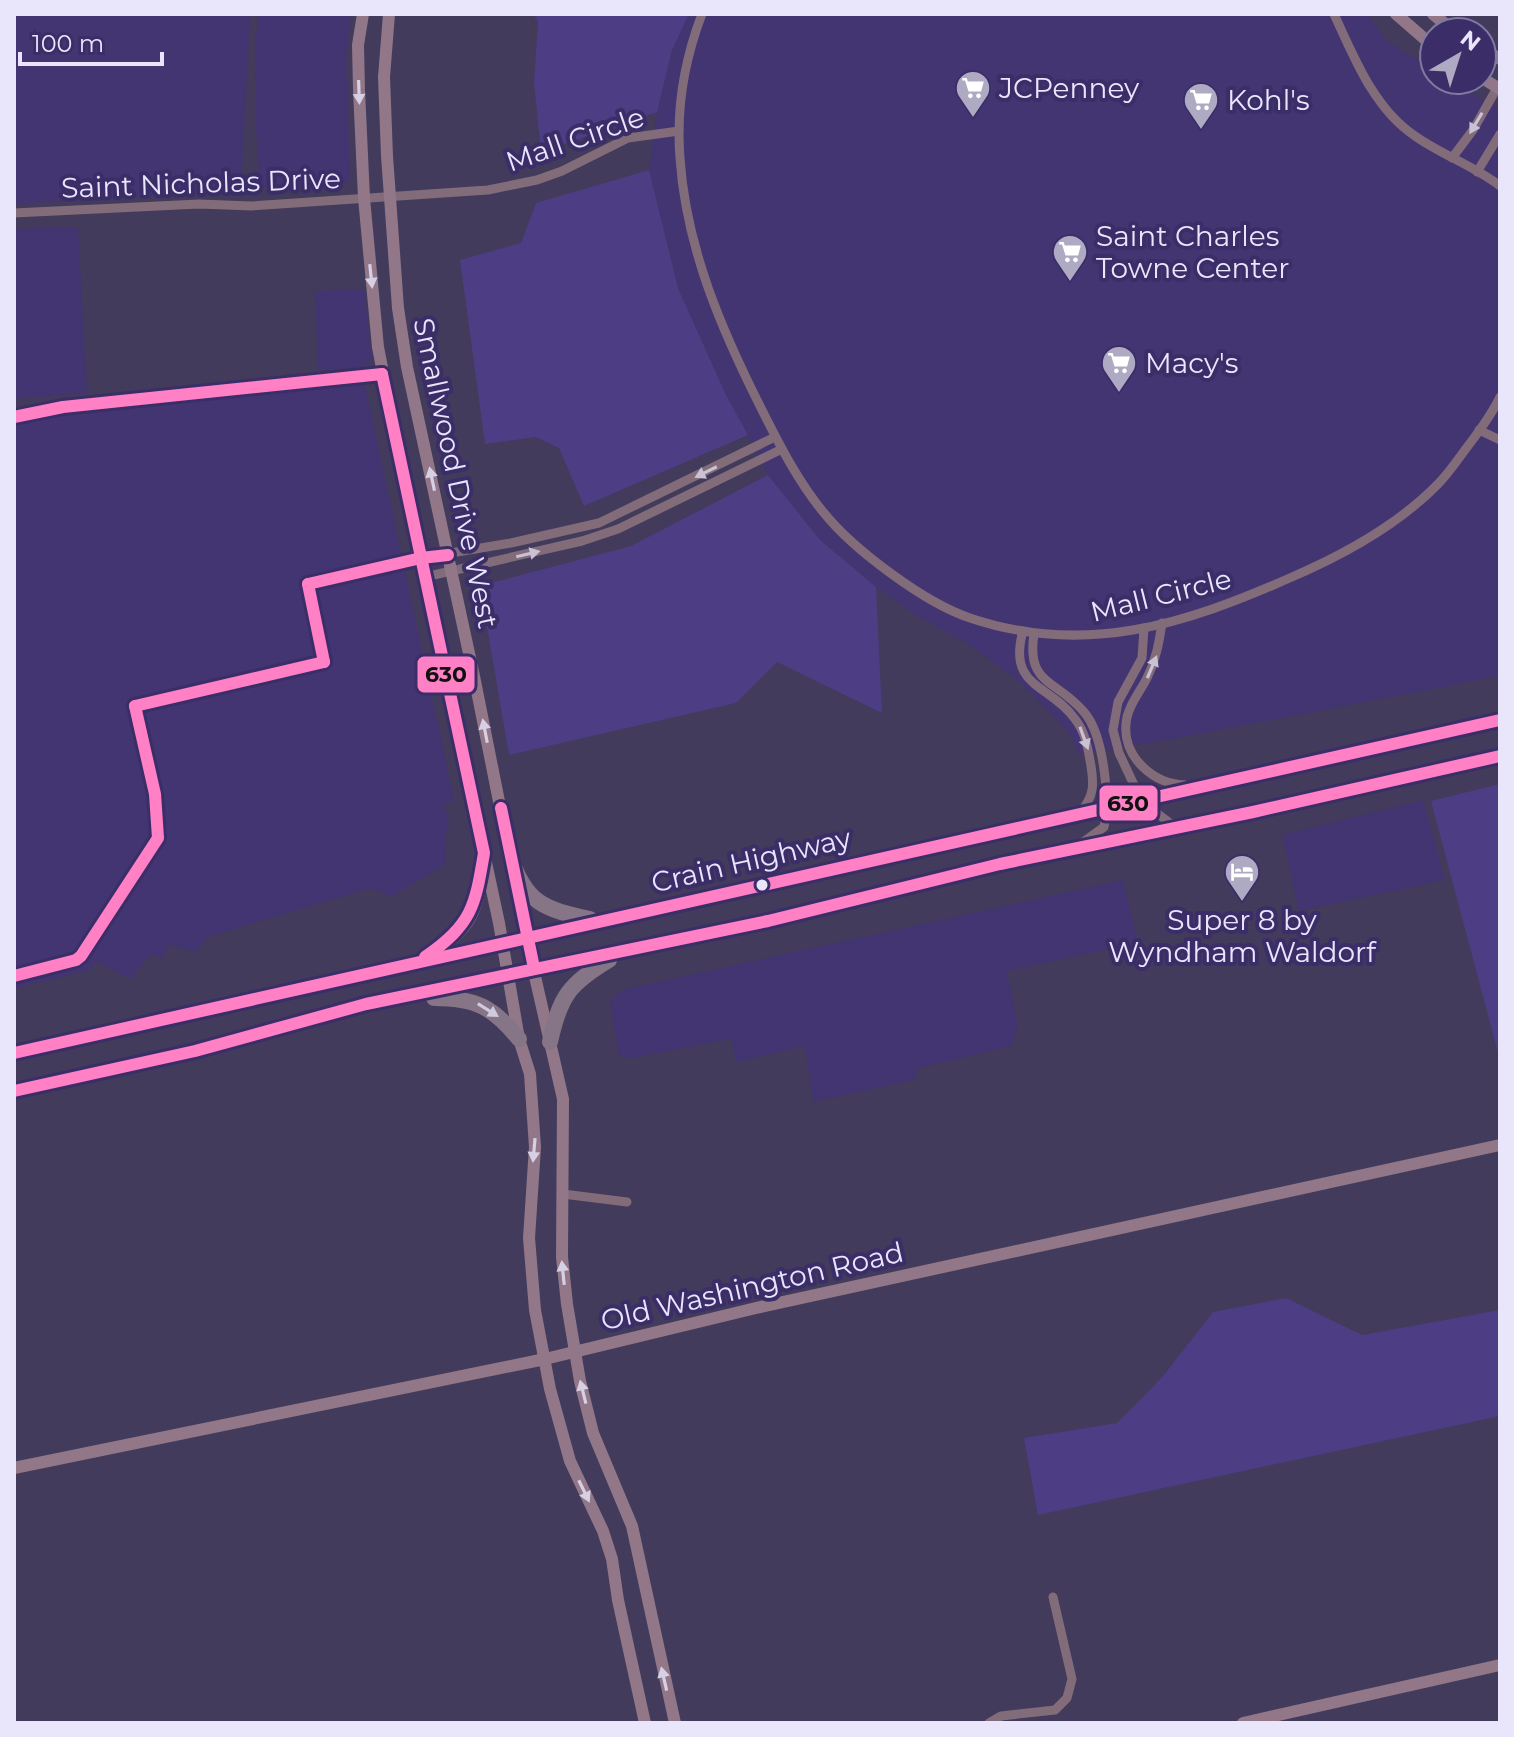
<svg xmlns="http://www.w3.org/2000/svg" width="1514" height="1737" font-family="Montserrat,sans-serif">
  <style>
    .built { fill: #433571 }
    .green { fill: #4d3d84 }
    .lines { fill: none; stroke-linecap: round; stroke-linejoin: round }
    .street { stroke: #826c7a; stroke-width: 9 }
    .secondary { stroke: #917788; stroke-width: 12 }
    .highway { stroke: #867487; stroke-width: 16 }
    .bus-1-casing { stroke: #3b2e68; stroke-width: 18 }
    .bus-1 { stroke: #ff80c5; stroke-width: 12 }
    .oneway { fill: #d7d0e5 }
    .oneway2 { fill: #cac1d5 }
    .oneway3 { fill: #d0cadf }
    .bus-dot { fill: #e9e6fc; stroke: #3b2e68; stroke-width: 3 }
    .labels { text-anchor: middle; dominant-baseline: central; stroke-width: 8; stroke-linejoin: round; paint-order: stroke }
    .poi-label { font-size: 28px; fill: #e9e6fc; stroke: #3b2e68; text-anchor: start }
    .street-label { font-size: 28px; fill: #e9e6fc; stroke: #3b2e68 }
    .line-badge { stroke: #3b2e68; stroke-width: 3 }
    .pale-badge-label { font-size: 22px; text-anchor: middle; font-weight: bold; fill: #111 }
  </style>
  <rect width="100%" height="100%" fill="#423b5b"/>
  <g class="built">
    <polygon points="14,14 250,14 241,185 228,191 14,204"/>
    <polygon points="259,14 351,14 346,57 350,178 347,184 270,190 260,184 256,129 255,46"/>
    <polygon points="689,14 1368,14 1388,42 1434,70 1434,80 1450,80 1500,109 1500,676 1172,739 1078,754 1069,732 1020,682 965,642 917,616 876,587 820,540 768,475 726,395 678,288 649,170 657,112 672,50"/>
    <polygon points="78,227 87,393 14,399 14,229"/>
    <polygon points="364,289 372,360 363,367 318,370 315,291"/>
    <polygon points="363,376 454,800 444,804 449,824 445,836 446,864 391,897 370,888 208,937 196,952 169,944 163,958 150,955 130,979 96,961 90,970 14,988 14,421"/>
    <polygon points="1423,800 1445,880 1299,911 1282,835"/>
    <polygon points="1123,880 1138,943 1007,971 1018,1027 1011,1046 915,1069 917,1079 813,1102 805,1046 736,1062 731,1039 631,1058 619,1056 610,1002 621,990"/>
  </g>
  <g class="green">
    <polygon points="533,14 689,14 672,50 657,112 541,152 534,83 538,21"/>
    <polygon points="649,170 678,288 726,395 748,435 584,506 559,448 536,437 485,444 460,260 521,243 536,203"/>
    <polygon points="768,475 820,540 876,587 882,713 777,662 736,703 509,755 480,586 631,546"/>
    <polygon points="1500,784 1500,1060 1431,801"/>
    <polygon points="1286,1298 1362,1335 1500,1310 1500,1416 1038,1515 1024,1438 1117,1423 1163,1376 1213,1312"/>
  </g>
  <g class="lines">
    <g class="street">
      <path d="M 702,14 C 684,61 676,108 680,158 C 686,248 722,331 762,410 C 780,446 799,483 824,513 C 854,550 925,603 970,618 C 1085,657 1186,624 1292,577 C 1343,555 1399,524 1438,484 C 1451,471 1460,456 1471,442 C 1482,427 1492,414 1500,397"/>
      <path d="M 1334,14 C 1354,57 1374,109 1415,136 C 1442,155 1474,166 1500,186"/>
      <polyline points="1452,158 1473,130 1497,88"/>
      <polyline points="1477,172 1500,134"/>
      <polyline points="14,213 199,204 251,206 488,190 537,180 562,171 628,138 679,131"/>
      <polyline points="1479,430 1500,440"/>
      <polyline points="421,558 511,543 599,523 775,437"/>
      <polyline points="425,577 582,541 618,529 782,449"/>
      <path d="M 1162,623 C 1159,643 1156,660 1147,678 C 1140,692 1127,707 1126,724 C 1123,757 1153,784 1185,785"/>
      <polyline points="1144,628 1142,658 1118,702 1113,730 1119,753 1142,802 1174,826"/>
      <path d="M 1023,631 C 1007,688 1050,684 1075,719 C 1086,733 1088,749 1091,766 C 1094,786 1094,795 1081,812"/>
      <path d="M 1034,634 C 1026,685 1056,679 1084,712 C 1104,735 1110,799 1104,827 L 1082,843"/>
      <polyline points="563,1194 627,1202"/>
      <polyline points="989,1723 1001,1716 1055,1710 1067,1698 1072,1679 1053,1597"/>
    </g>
    <g class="secondary">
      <polyline points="363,14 358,45 359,90 364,198 378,347 400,462 499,923 519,1039 530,1074 535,1147 529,1238 535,1310 550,1389 570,1461 603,1531 612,1559 618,1600 645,1723"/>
      <polyline points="389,14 384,77 387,156 398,308 407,367 475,681 526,937 563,1099 562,1257 567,1304 580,1381 593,1433 632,1526 675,1723"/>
      <polyline points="1396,14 1434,47"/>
      <polyline points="1433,14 1455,32"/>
      <polyline points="1482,49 1500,59"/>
      <polyline points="1482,78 1500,89"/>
      <polyline points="14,1468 545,1359 756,1308 1500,1145"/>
      <polyline points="1243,1723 1500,1665"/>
    </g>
    <g class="highway">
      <path d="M 510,856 C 526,903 543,909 590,919"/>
      <path d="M 428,955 C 476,923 475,907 484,853"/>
      <path d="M 434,998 C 476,998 493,1007 519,1039"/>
      <path d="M 550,1042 C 560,996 569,984 609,960"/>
      <polyline points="14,1053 1500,720"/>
      <polyline points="14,1091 195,1051 366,1004 768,921 1000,864 1253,812 1500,756"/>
    </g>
    <defs>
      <g id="bus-1">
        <path d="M 382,374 L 484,853 C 475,907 472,924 425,957"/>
        <polyline points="14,417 63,407 382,374"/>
        <polyline points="308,584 421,558 448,555"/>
        <polyline points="308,584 324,662"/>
        <polyline points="135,706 324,662"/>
        <polyline points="501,808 533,963"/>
        <polyline points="14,976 76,960 81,956 158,838 155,794 135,706"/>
        <polyline points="14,1053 1500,720"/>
        <polyline points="14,1091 195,1051 366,1004 768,921 1000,864 1253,812 1500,756"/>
      </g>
    </defs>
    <use href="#bus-1" class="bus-1-casing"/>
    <use href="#bus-1" class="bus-1"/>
  </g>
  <defs><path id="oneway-solid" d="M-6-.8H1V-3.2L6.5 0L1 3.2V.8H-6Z" transform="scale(2)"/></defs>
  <g class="oneway">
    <use href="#oneway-solid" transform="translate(359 92) rotate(88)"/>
    <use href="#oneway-solid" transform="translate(371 276) rotate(84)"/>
    <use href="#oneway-solid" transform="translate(432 479) rotate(-102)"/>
    <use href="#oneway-solid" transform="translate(485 731) rotate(-101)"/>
    <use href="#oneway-solid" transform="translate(534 1150) rotate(95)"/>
    <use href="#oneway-solid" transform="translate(563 1273) rotate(-96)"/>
    <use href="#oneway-solid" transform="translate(583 1392) rotate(-104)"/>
    <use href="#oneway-solid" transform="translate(584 1491) rotate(64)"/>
    <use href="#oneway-solid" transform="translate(664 1679) rotate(-103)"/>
  </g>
  <g class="oneway2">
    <use href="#oneway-solid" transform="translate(1476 123) rotate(121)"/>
    <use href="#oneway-solid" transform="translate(706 472) rotate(154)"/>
    <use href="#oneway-solid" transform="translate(528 554) rotate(-13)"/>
    <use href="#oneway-solid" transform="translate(1152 667) rotate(-67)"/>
    <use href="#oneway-solid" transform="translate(1084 738) rotate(70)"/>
  </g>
  <use class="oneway3" href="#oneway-solid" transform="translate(488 1010) rotate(32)"/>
  <defs>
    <symbol id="supermarket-pin" viewBox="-11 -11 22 30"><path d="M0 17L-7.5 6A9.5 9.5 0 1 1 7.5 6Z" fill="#afaac4" stroke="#3b2e68"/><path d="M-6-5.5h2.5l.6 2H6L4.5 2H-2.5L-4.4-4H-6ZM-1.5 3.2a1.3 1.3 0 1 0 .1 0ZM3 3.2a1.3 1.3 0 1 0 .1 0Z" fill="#fff"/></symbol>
    <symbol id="hotel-pin" viewBox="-11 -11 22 30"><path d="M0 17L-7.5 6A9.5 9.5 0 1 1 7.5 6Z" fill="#afaac4" stroke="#3b2e68"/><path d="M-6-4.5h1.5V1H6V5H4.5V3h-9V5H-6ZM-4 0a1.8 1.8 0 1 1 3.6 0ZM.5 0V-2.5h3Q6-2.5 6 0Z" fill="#fff"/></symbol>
  </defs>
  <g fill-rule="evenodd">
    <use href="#supermarket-pin" x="953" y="68" width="40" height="54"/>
    <use href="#supermarket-pin" x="1181" y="80" width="40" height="54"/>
    <use href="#supermarket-pin" x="1050" y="232" width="40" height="54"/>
    <use href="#supermarket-pin" x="1099" y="343" width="40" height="54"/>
    <use href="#hotel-pin" x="1222" y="852" width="40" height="54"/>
  </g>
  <circle class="bus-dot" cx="762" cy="885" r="7"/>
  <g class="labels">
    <g class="poi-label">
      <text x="999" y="88">JCPenney</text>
      <text x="1227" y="100">Kohl's</text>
      <text x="1096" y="236">Saint Charles<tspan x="1096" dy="32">Towne Center</tspan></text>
      <text x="1145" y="363">Macy's</text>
      <text x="1242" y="920" text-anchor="middle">Super 8 by<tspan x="1242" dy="32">Wyndham Waldorf</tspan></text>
    </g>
    <g class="street-label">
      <text transform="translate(575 139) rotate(-19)">Mall Circle</text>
      <text transform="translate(201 183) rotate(-2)">Saint Nicholas Drive</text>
      <text transform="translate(456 473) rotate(78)">Smallwood Drive West</text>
      <text transform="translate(1161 595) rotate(-14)">Mall Circle</text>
      <text transform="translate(751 860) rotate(-13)">Crain Highway</text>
      <text transform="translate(752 1286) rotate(-13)">Old Washington Road</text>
    </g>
  </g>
  <g class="line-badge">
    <rect x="416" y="655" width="60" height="39" rx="8" fill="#ff80c5"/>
    <rect x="1098" y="784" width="61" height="38" rx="8" fill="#ff80c5"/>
  </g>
  <g class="pale-badge-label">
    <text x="446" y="682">630</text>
    <text x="1128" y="811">630</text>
  </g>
  <rect width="1514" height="1737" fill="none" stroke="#e9e6fc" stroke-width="32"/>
  <g transform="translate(1458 56) rotate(39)"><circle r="38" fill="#3b2e68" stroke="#8178a3" stroke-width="2"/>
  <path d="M0-6L14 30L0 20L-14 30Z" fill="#afaac4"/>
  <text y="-12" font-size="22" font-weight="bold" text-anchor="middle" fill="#e9e6fc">N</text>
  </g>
  <path d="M20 52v12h142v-12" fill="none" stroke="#e9e6fc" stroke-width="4"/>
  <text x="32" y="52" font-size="24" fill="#e9e6fc" stroke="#3b2e68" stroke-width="6" paint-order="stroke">100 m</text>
</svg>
